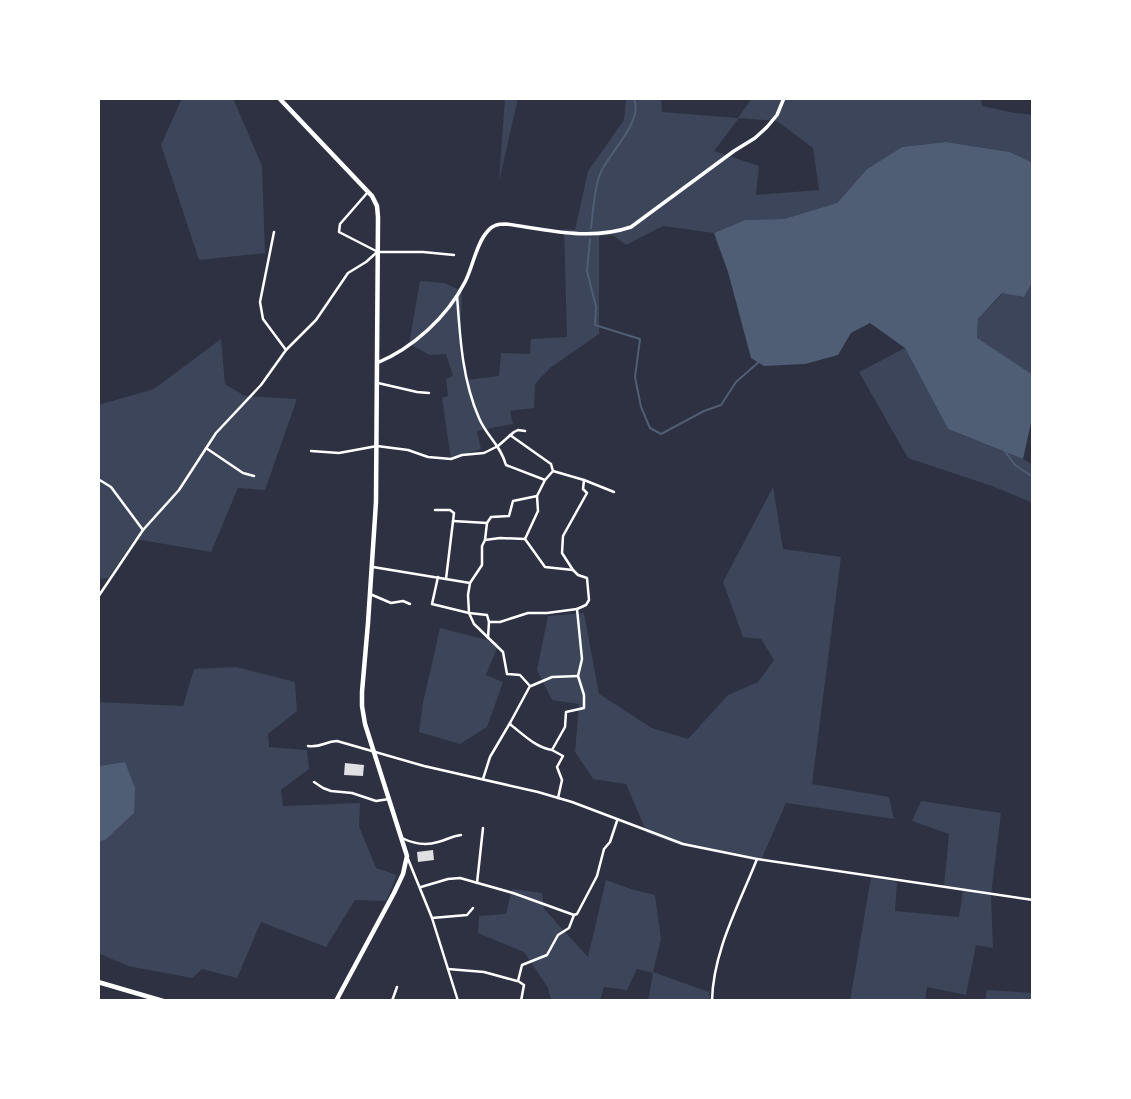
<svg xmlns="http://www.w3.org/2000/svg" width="1131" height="1099" font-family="Quicksand,sans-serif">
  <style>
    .green { fill: #3c4559; fill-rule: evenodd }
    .water { fill: #4f5d75 }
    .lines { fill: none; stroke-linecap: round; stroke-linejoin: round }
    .stream { stroke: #4f5d75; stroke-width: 2 }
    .building { fill: #e0e0e3 }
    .minor { stroke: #fff; stroke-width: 2.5 }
    .tertiary { stroke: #fff; stroke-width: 3.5 }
    .secondary { stroke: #fff; stroke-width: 4.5 }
  </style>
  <rect width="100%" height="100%" fill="#2d3142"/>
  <g class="green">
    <polygon points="182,98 233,98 262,166 265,253 199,260 161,145"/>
    <polygon points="505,98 518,98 499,182"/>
    <path d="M 625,98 L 661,98 L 662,112 L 738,118 L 752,98 L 981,98 L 982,106 L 1015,113 L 1033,115 L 1033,163 L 1010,152 L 946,142 L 902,147 L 867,169 L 837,203 L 784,219 L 745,220 L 714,233 L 663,226 L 626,245 L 613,235 L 599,236 L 599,334 L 550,368 L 535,384 L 534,408 L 510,411 L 513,424 L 477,431 L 481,449 L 451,459 L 442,398 L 448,396 L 446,379 L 453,376 L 446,354 L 430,355 L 409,344 L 420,281 L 444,283 L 462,291 L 460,353 L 466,380 L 499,376 L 501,353 L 530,354 L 531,339 L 567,337 L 564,229 L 575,230 L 588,171 L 624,120 L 626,100 ZM 739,118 L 777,121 L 813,148 L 819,190 L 756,195 L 759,166 L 714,151 Z"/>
    <polygon points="1033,281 1033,375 977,339 978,319 1003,293 1024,297"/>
    <polygon points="221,339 225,384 245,396 297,399 265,490 238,488 211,552 135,539 108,578 98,579 98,405 154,389"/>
    <polygon points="905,348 948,429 1023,459 1033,465 1033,503 992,486 908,458 859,372"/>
    <polygon points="773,487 783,549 841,557 812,784 889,797 894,819 786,803 761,860 679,845 647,833 626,784 593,779 575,752 579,704 552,700 537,670 548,616 584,613 599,694 652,728 688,739 728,695 758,682 774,660 761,639 743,637 723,582"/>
    <polygon points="440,628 499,643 486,675 503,682 487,727 460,744 419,732 423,703"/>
    <polygon points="236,667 295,682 297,711 268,734 269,747 307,750 309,769 281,790 283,806 360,803 359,826 376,868 397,875 386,901 355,900 326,947 261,922 237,978 202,969 192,978 128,966 98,953 98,842 105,840 125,762 98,766 98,702 183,706 194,669"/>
    <polygon points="921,801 1001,813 991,895 993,948 976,945 966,995 927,987 925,1001 850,1001 871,877 897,882 895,911 959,917 963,890 944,886 949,834 912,821"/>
    <polygon points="606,880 631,889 655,895 661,939 653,972 709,992 711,1001 648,1001 653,973 637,969 627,990 604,987 600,1001 551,1001 548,988 524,952 478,933 479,916 506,914 512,889 542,893 544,909 588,957"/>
    <polygon points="987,990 1033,993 1033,1001 985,1001"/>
  </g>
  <g class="water">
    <polygon points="946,142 1010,152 1033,163 1033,281 1024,297 1002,293 978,319 977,338 1033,375 1033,414 1023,459 948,429 905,348 870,323 851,333 838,355 805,364 764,366 751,358 728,272 714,233 745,220 784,219 837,203 867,169 902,147"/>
    <polygon points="125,762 135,788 134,813 105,840 98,842 98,766"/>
  </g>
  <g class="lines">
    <g class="stream">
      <path d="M 591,228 C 593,213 594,189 600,174 C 609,152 644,122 634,98"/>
      <polyline points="590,239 587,271 596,307 595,325 640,339 635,377 641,407 650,428 661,434 704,411 721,405 736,382 760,361"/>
      <polyline points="1004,450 1015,465 1033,477"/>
    </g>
  </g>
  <g class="building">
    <polygon points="345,763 364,765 363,776 344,775"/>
    <polygon points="433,850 434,860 418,862 417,852"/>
  </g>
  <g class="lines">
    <g class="minor">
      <polyline points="368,192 340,224 339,232 378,252 423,252 454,255"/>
      <polyline points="274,232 260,302 263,319 286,350"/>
      <path d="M 457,295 C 460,337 462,379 479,418 C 487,437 500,444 506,465 L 545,480 L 537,496 L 538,511 L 525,539 L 545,567 L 573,570 L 578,575 L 587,578 L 589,600 L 586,605 L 577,609 L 582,659 L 578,676 L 584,695 L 584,708 L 566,712 L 565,727 L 552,750 L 563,756 L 557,767 L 562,780 L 558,798"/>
      <polyline points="378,383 417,392 429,393"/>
      <polyline points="510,435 551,464 553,471 545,480"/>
      <polyline points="206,448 243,473 254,476"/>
      <polyline points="311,451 339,453 377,446 408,450 428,457 451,459 462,455 484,453 498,446 514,432 518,430 525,431"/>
      <polyline points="553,471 584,480 583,489 587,493 563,536 562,553 573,570"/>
      <polyline points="98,479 111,487 143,530"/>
      <polyline points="584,480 614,492"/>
      <polyline points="435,510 450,510 454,513 446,579"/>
      <polyline points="453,521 487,523"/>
      <path d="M 525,539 L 500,538 L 485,540 L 482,546 L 482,565 L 470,583 L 468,595 L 469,613 L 474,624 L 503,652 L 507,674 L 520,675 L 530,686 L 510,723 L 511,725 C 524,735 535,747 552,750"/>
      <polyline points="485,540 487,523 491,517 509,516 513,501 537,496"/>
      <polyline points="373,567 470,583"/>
      <polyline points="438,577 432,604 469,613 487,615 489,622 488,638"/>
      <polyline points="370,594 391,603 403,601 410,604"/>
      <polyline points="98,597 143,530 179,490 216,433 261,385 286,350 316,320 348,273 366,262 376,253"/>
      <polyline points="489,622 500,622 528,613 547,613 577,609"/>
      <polyline points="531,686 552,677 578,676"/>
      <path d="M 308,746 C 322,748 325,741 337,741 L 424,766 L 538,792 L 572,802 L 683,844 L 757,859 L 1033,900"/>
      <polyline points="483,779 490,757 510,723"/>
      <polyline points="314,782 323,788 331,791 352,793 376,801 389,799"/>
      <path d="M 402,838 C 414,844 425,846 438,842 C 447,840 451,836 461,835"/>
      <polyline points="408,859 432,918 458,1001"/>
      <polyline points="477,883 483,828"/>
      <polyline points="421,887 448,879 460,878 513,893 574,915 577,914 597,876 604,849 610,842 617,821"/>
      <polyline points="432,918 467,915 473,908"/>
      <polyline points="448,969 484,972 517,981"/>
      <polyline points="392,1001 397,987"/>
      <polyline points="521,1001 524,985 518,981 522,965 547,955 558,935 569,928 574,915"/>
      <path d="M 712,1001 C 713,951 739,905 757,859"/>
    </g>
    <path class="tertiary" d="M 377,363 C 413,348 447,317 465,282 C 473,267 476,244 487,232 C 492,225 498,224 506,224 C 548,230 590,241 631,227 L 734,151 L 755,138 L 767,127 L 777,115 L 784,98"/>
    <g class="secondary">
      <polyline points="279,98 372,196 377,206 378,217 376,502 368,623 362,692 362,706 365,724 407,856 403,874 394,893 336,1001"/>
      <polyline points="98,982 163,1001"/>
    </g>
  </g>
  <rect width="1131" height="1099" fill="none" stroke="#ffffff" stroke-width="200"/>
</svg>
